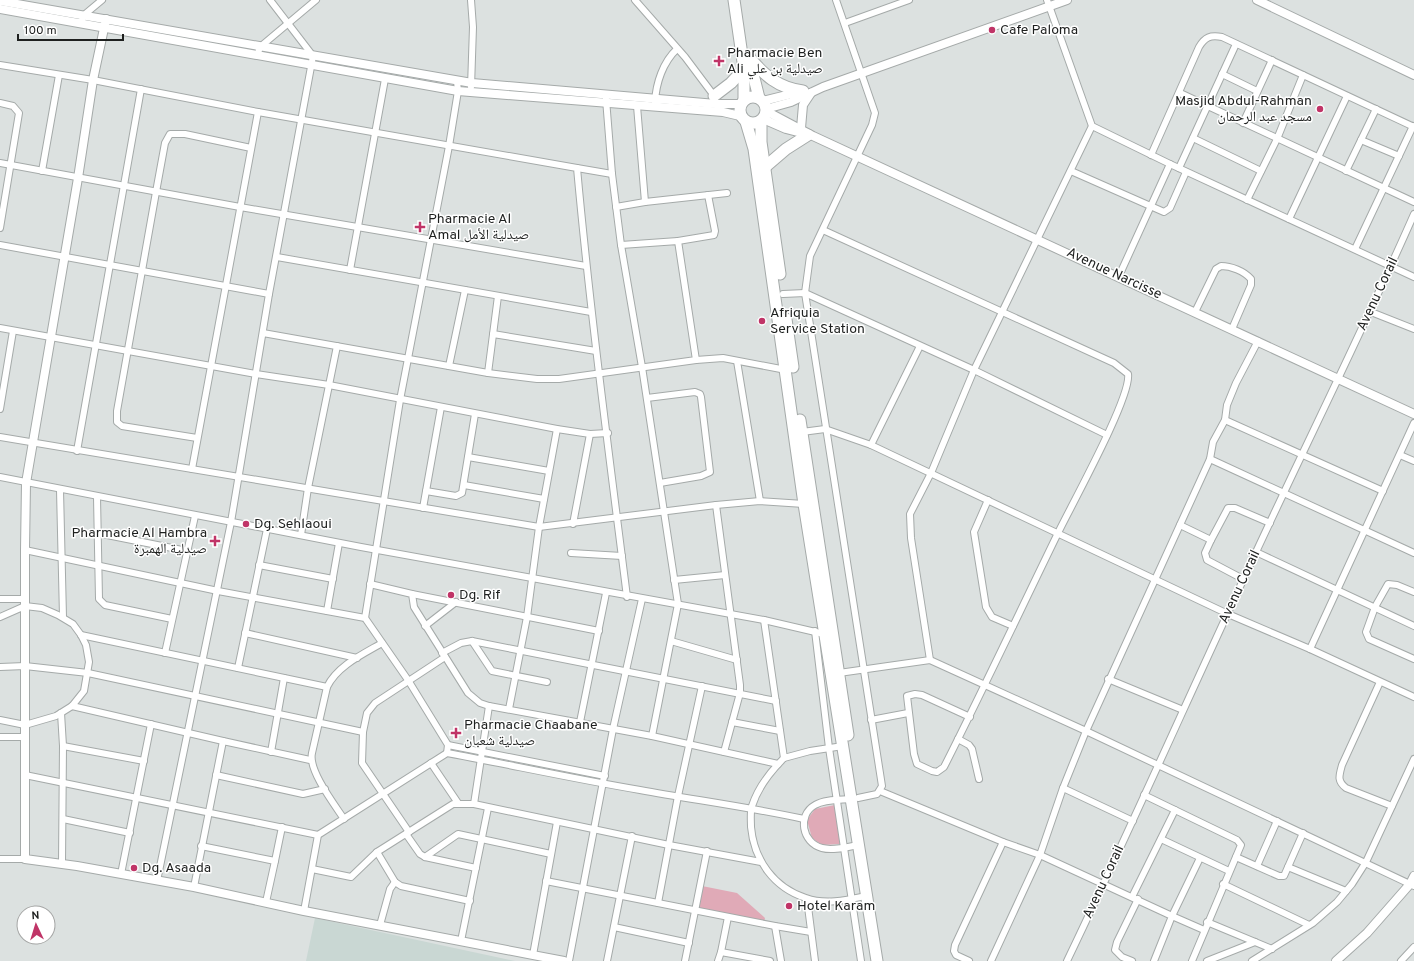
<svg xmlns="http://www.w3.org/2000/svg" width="1414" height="961" font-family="Overpass,'Noto Naskh Arabic',sans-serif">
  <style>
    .built { fill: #c9d7d3 }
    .green { fill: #e0aab7 }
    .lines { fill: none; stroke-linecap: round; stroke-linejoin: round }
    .street-casing { stroke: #a5aaa9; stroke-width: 8 }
    .secondary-casing { stroke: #a5aaa9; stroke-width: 10 }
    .highway-casing { stroke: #a5aaa9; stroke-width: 13 }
    .street { stroke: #fff; stroke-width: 6 }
    .secondary { stroke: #fff; stroke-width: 8 }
    .highway { stroke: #fff; stroke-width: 11 }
    .poi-dot { fill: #c03467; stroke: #fff; stroke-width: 1.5 }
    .labels { text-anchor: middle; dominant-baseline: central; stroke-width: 3; stroke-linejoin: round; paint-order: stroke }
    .poi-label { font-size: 14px; fill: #1e201f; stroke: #fff; text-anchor: start }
    .street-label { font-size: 14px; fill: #1e201f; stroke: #fff }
  </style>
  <rect width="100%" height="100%" fill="#dce1e0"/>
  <polygon class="built" points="315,918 515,961 306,961"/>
  <g class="green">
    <polygon points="835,805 840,844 822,845 812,838 807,820 815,809"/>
    <polygon points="702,886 737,893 765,918 764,922 698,909"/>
  </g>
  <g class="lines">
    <defs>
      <g id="street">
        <polyline points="471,0 473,27 471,87"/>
        <polyline points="635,0 685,57 715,97"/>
        <polyline points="836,0 875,113 872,125 810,256 805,293 882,786 877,794 858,798"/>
        <polyline points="1047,0 1092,126 1170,164 1414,277"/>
        <polyline points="81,23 84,15 102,0"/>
        <polyline points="845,23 909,0"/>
        <polyline points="257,56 260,47 316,0"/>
        <path d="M 0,65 L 93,80 L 258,112 L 577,168 C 590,311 609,454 627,597"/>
        <polyline points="1222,74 1257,91"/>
        <polyline points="1180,93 1414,202"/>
        <polyline points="606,99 612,174 621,245 642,367 678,604 652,736"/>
        <path d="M 655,102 C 656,83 663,62 677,49"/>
        <polyline points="0,103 13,106 19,113 0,228"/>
        <polyline points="1243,123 1272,60"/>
        <polyline points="1193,138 1261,171"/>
        <polyline points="1361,140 1399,156"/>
        <path d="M 1151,155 L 1199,47 C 1205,37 1210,35 1222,37 L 1414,127"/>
        <polyline points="0,163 240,207 586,266"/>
        <polyline points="577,168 612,174"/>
        <polyline points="1179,168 1236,44"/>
        <polyline points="42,171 59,75"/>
        <polyline points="1071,171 1164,212 1170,208 1186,172"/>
        <polyline points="1346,171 1376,109"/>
        <polyline points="1247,200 1277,139 1303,75"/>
        <polyline points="645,202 727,193"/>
        <polyline points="616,207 645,202 637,106"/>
        <polyline points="1289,219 1347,96"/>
        <path d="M 823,230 L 1114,363 L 1128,374 C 1132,396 1071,506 1058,533 C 1020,611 983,690 944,767 L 937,772 L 932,771 L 917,764 L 914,754 L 907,696 L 915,694 L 922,695 L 970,717"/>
        <polyline points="678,241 714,235 715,231 708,195"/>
        <polyline points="0,245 269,294"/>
        <polyline points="1355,249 1413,126"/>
        <polyline points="277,257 591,312"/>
        <polyline points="350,270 385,79"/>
        <polyline points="1119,276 1170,164"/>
        <polyline points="783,294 805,293 974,370 1107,435"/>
        <path d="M 1195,312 L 1216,269 L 1221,266 C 1231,266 1244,271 1251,279 L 1251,285 L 1232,329"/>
        <polyline points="1371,312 1414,329"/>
        <polyline points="0,328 256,374 329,385 557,429 590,434 608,433"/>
        <polyline points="263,333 488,373 537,379 559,379 696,360 678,241 621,245"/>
        <polyline points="493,334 596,351"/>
        <polyline points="696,360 723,358 786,370"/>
        <polyline points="737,361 760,501"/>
        <polyline points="449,366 465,290"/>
        <polyline points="488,373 498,296"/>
        <polyline points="647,398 695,392 700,394 701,397 710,472 701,476 660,483"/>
        <polyline points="0,409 13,331"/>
        <polyline points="1225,420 1383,491"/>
        <polyline points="802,432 825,429 871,445 1228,614 1310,649 1414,697"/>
        <polyline points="0,437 539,527 716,505 760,501 804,504"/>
        <polyline points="197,438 122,426 117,422 117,411 156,192 165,143 170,134 185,134 251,148"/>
        <polyline points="871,445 920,346"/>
        <polyline points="77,451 141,89"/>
        <polyline points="1400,455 1414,461"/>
        <polyline points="468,457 549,471"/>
        <polyline points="1210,459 1414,553"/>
        <polyline points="192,469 258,112"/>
        <polyline points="0,477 361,547 764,620 824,634"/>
        <polyline points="464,485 544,499"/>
        <polyline points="60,490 63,617"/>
        <polyline points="426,491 456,496 462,493 475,414"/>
        <polyline points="97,497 99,599 105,605 172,619"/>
        <polyline points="988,500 974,532 986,607 992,617 1013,626"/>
        <polyline points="716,505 740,685 740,693 724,752"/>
        <polyline points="423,508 441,407"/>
        <polyline points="573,524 590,434"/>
        <polyline points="1180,525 1211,540 1205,553 1207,560 1243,579"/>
        <polyline points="97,533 187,551"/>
        <polyline points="301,535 308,488 337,346"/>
        <polyline points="1211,540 1228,508 1235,508 1270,523"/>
        <polyline points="25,550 218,591 365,618 408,680 448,745 447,753"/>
        <polyline points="1256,552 1414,626"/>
        <polyline points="571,553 622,556"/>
        <polyline points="259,565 333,579"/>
        <polyline points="674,580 725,575"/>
        <polyline points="370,584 412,594 414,607 468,693 480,703 489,706 652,736 778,764"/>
        <polyline points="1414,592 1397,585 1388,584 1375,607 1366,632 1369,639 1414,659"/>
        <polyline points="412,594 599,631"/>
        <polyline points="0,599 25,599"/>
        <polyline points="327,611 339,543"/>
        <polyline points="0,617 25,606 42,608 58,615 73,624 81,635 86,645 89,662 84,691 72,706 56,716 25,725 0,720"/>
        <polyline points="365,618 400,400 449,146 458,91 457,81"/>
        <polyline points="764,620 784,758 810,751 843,746"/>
        <polyline points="425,626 456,602"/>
        <polyline points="815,631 829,748 861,961"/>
        <polyline points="245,633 357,658"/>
        <polyline points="81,635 327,687"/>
        <polyline points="472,641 492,671 547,682"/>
        <polyline points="671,641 737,660"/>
        <polyline points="1310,649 1414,423"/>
        <polyline points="165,653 195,516"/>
        <polyline points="442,653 461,643 472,641 776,701"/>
        <polyline points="930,660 911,538 910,514 931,473 974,370 1092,126"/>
        <polyline points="0,667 25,666 88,673 363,732"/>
        <polyline points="238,668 267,529"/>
        <polyline points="839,673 930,660 1086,731 1414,886"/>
        <polyline points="1108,679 1183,710"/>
        <path d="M 1380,682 L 1342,765 C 1339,776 1337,781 1346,788 L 1392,806"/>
        <polyline points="72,706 223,741"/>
        <polyline points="509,709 527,617 539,527 557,429"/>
        <polyline points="61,713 63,746 62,863"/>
        <polyline points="871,720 908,713"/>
        <polyline points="580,722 606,593"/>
        <polyline points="732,722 780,731"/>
        <polyline points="0,737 25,737"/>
        <polyline points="958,739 969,745 972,749 979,779"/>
        <polyline points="448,745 605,776"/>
        <polyline points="63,746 144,761"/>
        <polyline points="271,752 284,678"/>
        <path d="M 784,758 C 770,772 758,787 752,806 C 750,812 751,821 751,827 C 754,860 774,888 806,898 C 825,905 847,900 866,896"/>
        <polyline points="431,763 458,803"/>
        <polyline points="25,775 318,835"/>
        <polyline points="216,775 303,794 325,789"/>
        <polyline points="1063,788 1133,821"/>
        <polyline points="880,791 1003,842 955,945 954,951 956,955 969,961"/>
        <polyline points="1144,795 1237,840 1241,845 1192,961"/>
        <path d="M 851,799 C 840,800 825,799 815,805 C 797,815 802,843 822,848 C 833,851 847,847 858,845"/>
        <polyline points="474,804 669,845 761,862"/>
        <polyline points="63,819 130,833"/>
        <path d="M 344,819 C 334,804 308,770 312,753 L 327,687 C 337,666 363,654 382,643"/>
        <polyline points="409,832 362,763 363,732 367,713 375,703 445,657"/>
        <polyline points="406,834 420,854 425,857 476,868"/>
        <polyline points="1161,839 1229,871"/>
        <polyline points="1003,842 1040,855 1172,916 1154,961"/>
        <polyline points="201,846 275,861 266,902"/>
        <polyline points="377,852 395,882 401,886 470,901"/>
        <polyline points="425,857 458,834 551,854"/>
        <polyline points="1236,857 1279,876 1284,876 1303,833"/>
        <polyline points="1200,858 1172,916 1204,930"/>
        <polyline points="0,859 25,859"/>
        <polyline points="275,861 282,827"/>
        <polyline points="1257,866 1277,821"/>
        <polyline points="1288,867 1346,891"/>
        <polyline points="312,869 351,877 377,852 453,804 474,804 489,706"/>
        <polyline points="121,874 151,724"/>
        <polyline points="157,881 231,522 269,294 313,56 270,0"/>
        <polyline points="546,881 775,926 811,932"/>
        <polyline points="1223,884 1309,925"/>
        <polyline points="194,887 223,741 310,760"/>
        <polyline points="1132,897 1175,810"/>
        <polyline points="807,899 815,961"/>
        <polyline points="658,903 678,796 702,686"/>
        <path d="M 304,911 L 318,835 L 447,753 C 511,765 575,779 640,790 C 695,800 749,807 804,819"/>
        <polyline points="1207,922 1272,949"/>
        <polyline points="380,925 390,889 395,882"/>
        <polyline points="775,926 781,961"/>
        <polyline points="614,927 689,943"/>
        <polyline points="461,941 488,808"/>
        <polyline points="721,952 728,917"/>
        <polyline points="533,955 557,822"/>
        <polyline points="569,961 613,729 642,599"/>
        <polyline points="607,961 632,836"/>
        <polyline points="685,961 707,851"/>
        <polyline points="718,961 721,952 770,961"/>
        <polyline points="991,961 1040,855 1063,788 1086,731 1210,459 1213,442 1225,420 1227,405 1236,383 1258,341"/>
        <path d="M 1067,961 C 1128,834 1185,705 1244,578 C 1300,456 1360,337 1414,214"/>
        <polyline points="1132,961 1122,957 1115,950 1117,942 1138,899"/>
        <polyline points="1207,961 1255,942"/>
        <polyline points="1252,961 1313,923 1337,902 1352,884 1366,862 1414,759"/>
        <polyline points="1401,961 1414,947"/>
      </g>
      <g id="secondary">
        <polyline points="1257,0 1414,75"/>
        <polyline points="0,1 472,83 716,104 741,104"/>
        <polyline points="0,9 458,91 723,112 740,116"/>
        <polyline points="106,19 93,80 78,178 26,483 25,550 25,859 77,866 194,887 304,911 564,961"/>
        <polyline points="763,101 799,92"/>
        <polyline points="766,109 791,102 823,87 1067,0"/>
        <polyline points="766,111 813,136 1414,414"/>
        <polyline points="763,119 786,129 809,135"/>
        <polyline points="801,128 803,105 811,93"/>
        <polyline points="1336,961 1367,933 1410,884 1414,876"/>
      </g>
      <g id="highway">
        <polyline points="734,0 744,69 744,100"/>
        <path d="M 749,57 C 764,75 778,88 803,91"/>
        <polyline points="750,62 759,98"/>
        <polyline points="714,96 731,83 744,69"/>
        <circle cx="753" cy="110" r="13"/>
        <polyline points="761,121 761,142 780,274"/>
        <polyline points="746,122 754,149 804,504 877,961"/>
        <polyline points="765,167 786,149 808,135"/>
        <polyline points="786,319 793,367"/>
        <polyline points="800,420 848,735"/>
      </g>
    </defs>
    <use href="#street" class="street-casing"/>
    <use href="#secondary" class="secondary-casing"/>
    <use href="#highway" class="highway-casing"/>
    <use href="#street" class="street"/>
    <use href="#secondary" class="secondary"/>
    <use href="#highway" class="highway"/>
  </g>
  <g class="poi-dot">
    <circle cx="992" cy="30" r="4"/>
    <path d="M717 55h4v4h4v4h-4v4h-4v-4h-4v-4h4z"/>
    <circle cx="1320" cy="109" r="4"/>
    <path d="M418 221h4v4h4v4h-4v4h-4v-4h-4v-4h4z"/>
    <circle cx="762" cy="321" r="4"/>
    <circle cx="246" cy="524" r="4"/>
    <path d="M213 535h4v4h4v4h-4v4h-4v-4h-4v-4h4z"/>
    <circle cx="451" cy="595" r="4"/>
    <path d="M454 727h4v4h4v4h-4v4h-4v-4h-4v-4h4z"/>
    <circle cx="134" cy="868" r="4"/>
    <circle cx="789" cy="906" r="4"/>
  </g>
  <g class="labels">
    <g class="poi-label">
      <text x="1000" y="30">Cafe Paloma</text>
      <text x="727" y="53">Pharmacie Ben<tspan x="727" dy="16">Ali صيدلية بن علي</tspan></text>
      <text x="1312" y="101" text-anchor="end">Masjid Abdul-Rahman<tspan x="1312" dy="16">مسجد عبد الرحمان</tspan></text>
      <text x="428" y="219">Pharmacie Al<tspan x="428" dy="16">Amal صيدلية الأمل</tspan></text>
      <text x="770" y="313">Afriquia<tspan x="770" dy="16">Service Station</tspan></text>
      <text x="254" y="524">Dg. Sehlaoui</text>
      <text x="207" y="533" text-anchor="end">Pharmacie Al Hambra<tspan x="207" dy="16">صيدلية الهمبرة</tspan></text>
      <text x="459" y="595">Dg. Rif</text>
      <text x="464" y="725">Pharmacie Chaabane<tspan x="464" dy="16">صيدلية شعبان</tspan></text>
      <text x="142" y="868">Dg. Asaada</text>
      <text x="797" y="906">Hotel Karam</text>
    </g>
    <g class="street-label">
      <text transform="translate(1114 274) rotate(25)">Avenue Narcisse</text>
      <text transform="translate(1378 294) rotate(-65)">Avenu Corail</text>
      <text transform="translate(1240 587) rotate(-65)">Avenu Corail</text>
      <text transform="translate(1104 882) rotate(-65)">Avenu Corail</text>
    </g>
  </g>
  <g transform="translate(36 925) rotate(356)"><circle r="19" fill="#ffffff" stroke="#a5a6a5"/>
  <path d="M0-3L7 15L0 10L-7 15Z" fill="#c03467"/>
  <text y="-6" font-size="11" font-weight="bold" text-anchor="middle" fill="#1e201f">N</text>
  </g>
  <path d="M18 34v6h105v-6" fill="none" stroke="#1e201f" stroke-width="2"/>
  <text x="24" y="34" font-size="12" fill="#1e201f" stroke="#ffffff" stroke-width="3" paint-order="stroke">100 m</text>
</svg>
